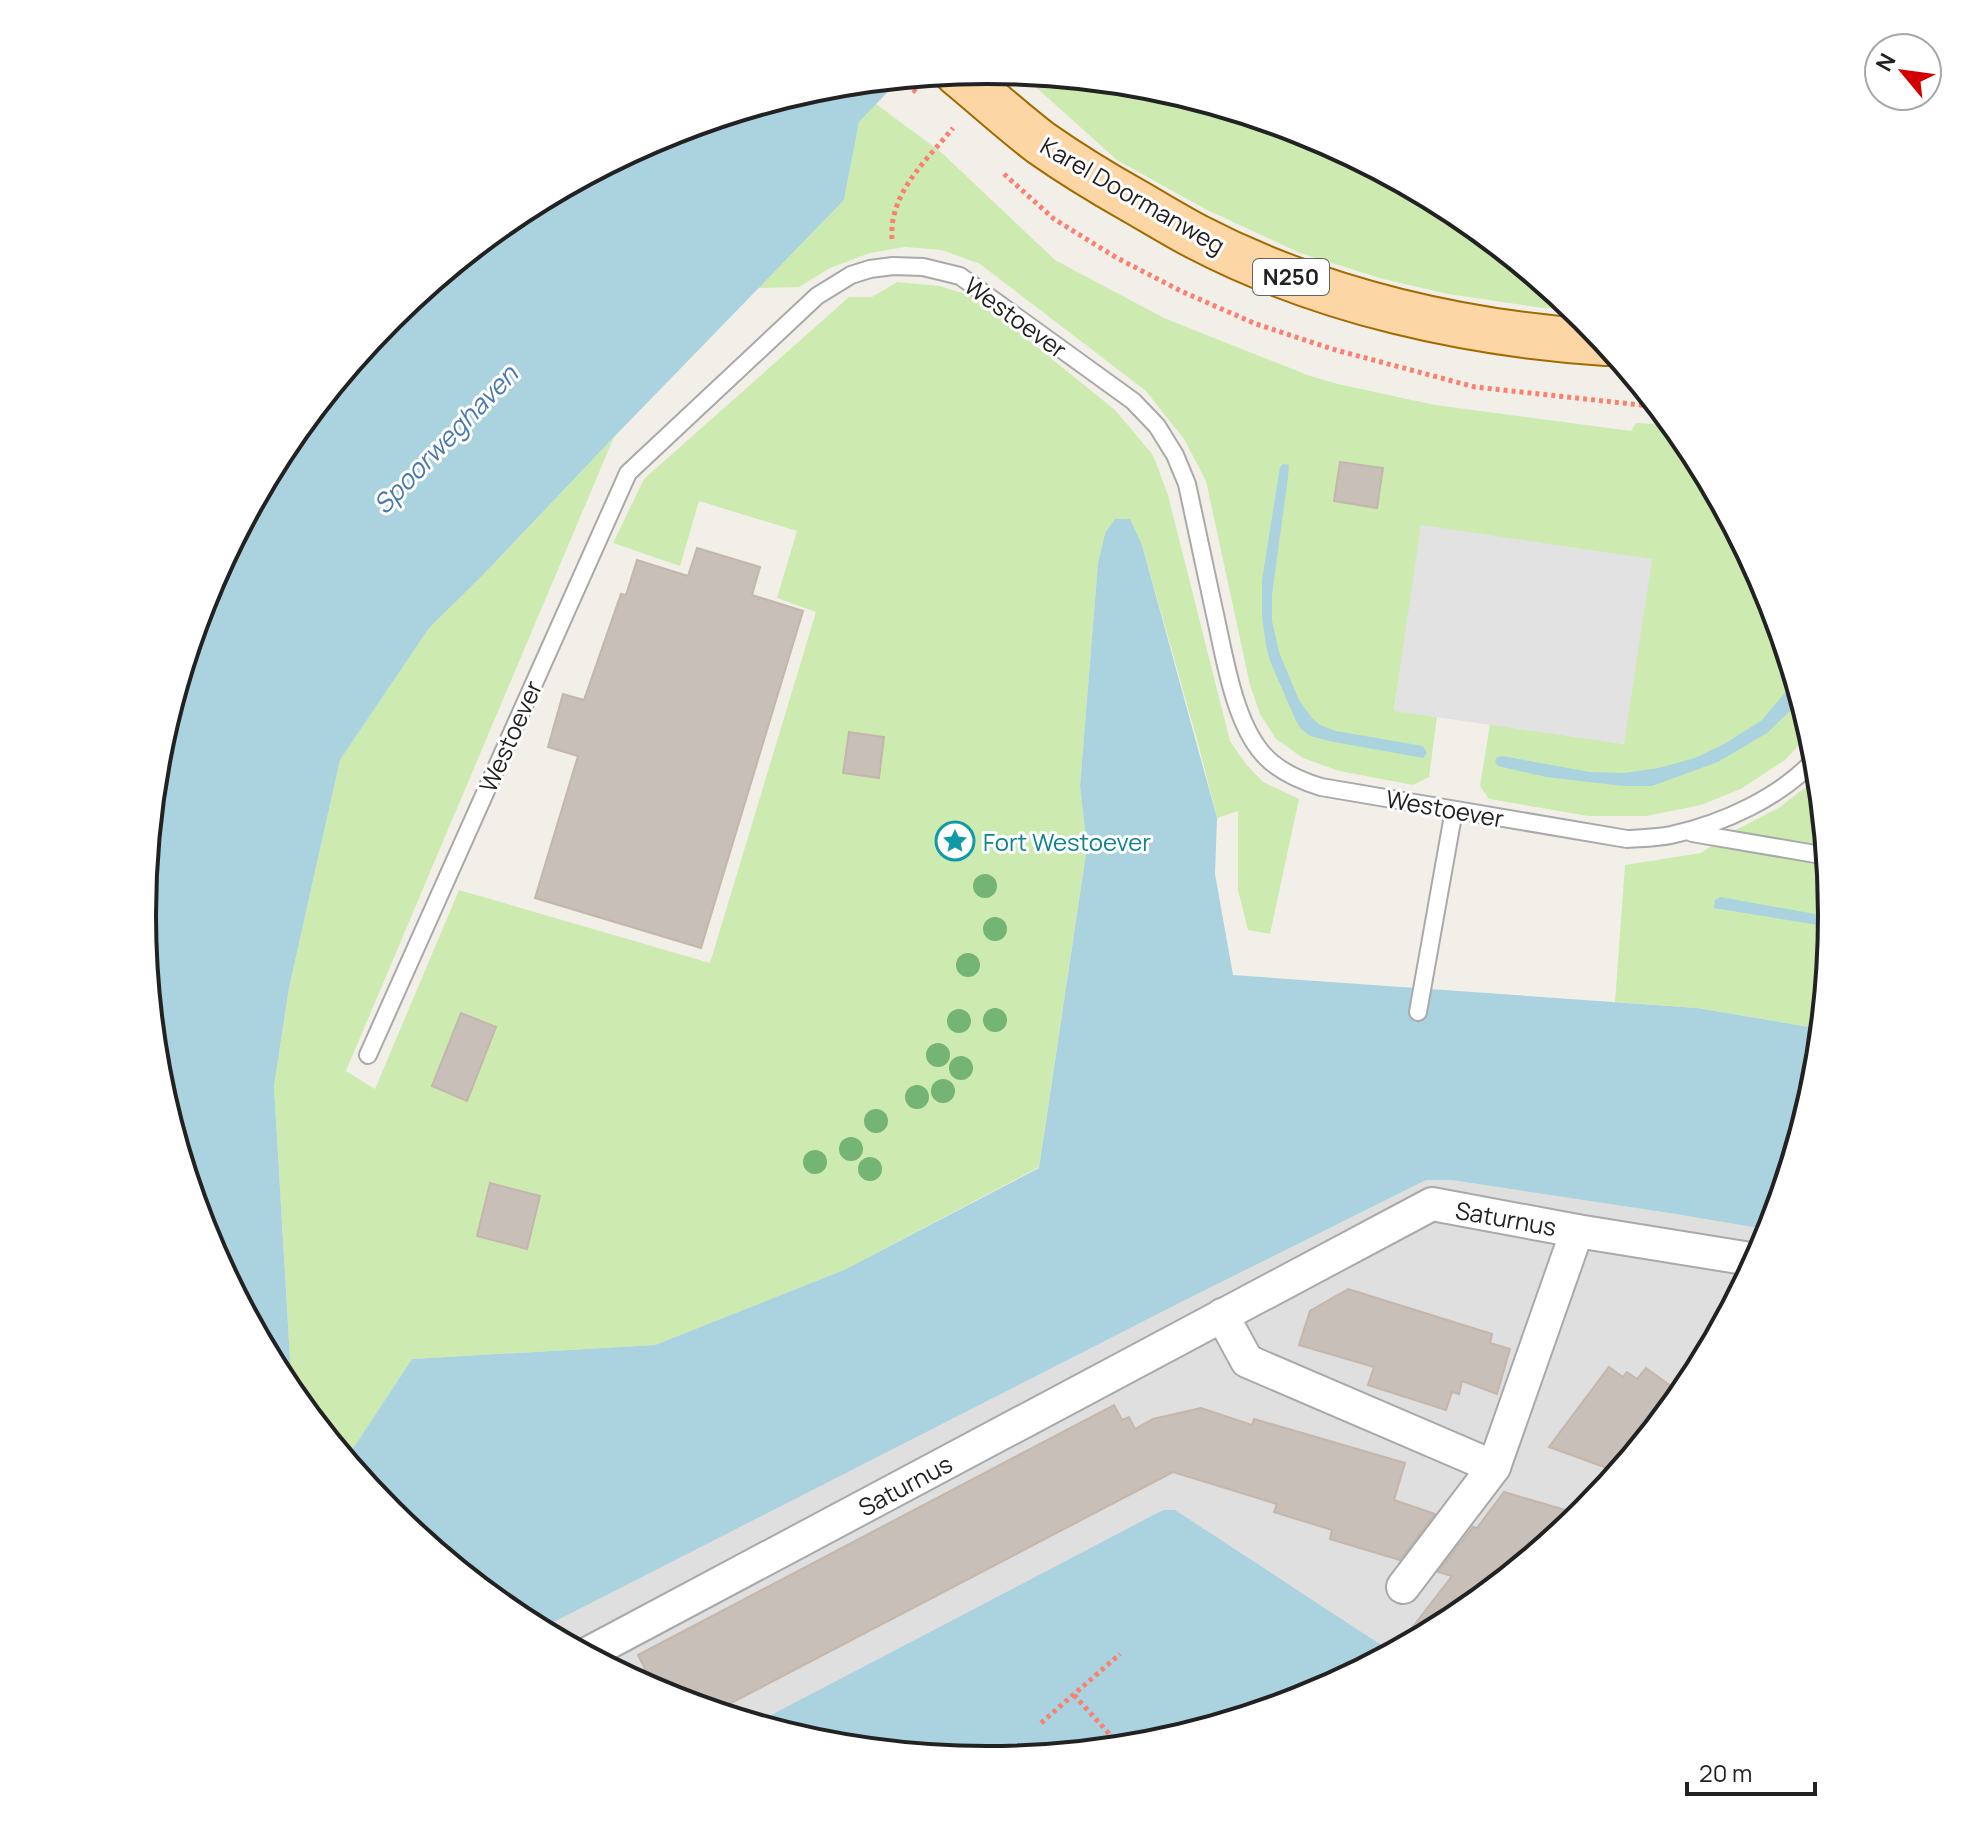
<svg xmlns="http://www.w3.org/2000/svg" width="1975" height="1830" font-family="Manrope,sans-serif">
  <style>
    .residential { fill: #e0dfdf }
    .grass { fill: #cdebb0 }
    .parking { fill: #e2e2e2 }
    .water { fill: #aad3df }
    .building { fill: #c7bfb8; stroke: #c4b6ab; stroke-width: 2 }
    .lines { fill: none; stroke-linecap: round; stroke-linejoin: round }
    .lane-casing { stroke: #a9a9a9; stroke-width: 20 }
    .street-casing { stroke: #a9a9a9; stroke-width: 36 }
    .primary-casing { stroke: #a06b00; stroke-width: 48 }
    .path { stroke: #fa8072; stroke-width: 5; stroke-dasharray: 4 4; stroke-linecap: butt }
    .lane { stroke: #fff; stroke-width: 16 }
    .street { stroke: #fff; stroke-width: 32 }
    .primary { stroke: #fcd6a4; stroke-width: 44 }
    .tree { fill: #74b475 }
    .labels { text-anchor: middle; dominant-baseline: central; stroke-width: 6; stroke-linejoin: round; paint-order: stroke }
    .shield { fill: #fff; stroke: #646464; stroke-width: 2 }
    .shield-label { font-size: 22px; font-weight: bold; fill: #222 }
    .street-label { font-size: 24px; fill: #222; stroke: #fff }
    .culture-label { font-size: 24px; fill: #0d838f; stroke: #fff; text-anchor: start }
    .water-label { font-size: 26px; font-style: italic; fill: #4a7aab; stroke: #fff }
    .rim { fill: none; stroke: #222; stroke-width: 4 }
  </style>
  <rect width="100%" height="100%" fill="#f2efe9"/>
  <polygon class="residential" points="1338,1126 1783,1190 1768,1239 1690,1385 1585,1513 1457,1618 1310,1696 1152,1744 987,1760 822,1744 664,1695 518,1617"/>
  <g class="grass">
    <polygon points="1020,73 1153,86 1311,135 1457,213 1574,309 1543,308 1448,294 1383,279 1300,253 1205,209 1117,160"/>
    <polygon points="876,104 942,153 1055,260 1164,318 1310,376 1338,384 1435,405 1631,431 1636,423 1673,425 1690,446 1768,592 1811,732 1785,760 1741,789 1701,805 1646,816 1588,816 1489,799 1480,786 1490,724 1624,744 1422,525 1394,710 1437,717 1429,777 1413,785 1339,771 1303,758 1276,739 1260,714 1250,685 1206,481 1184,439 1146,391 980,264 942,250 905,247 870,253 830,268 799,287 758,288 844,200 859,122"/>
    <polygon points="897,282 940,286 977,298 1115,410 1153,455 1168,495 1230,741 1246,764 1263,782 1299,799 1270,934 1248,930 1238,890 1238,811 1217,818 1199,747 1142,545 1105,533 1098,563 1080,786 1087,847 1039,1167 844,1270 655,1345 412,1359 346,1459 292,1393 274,1086 289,988 340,760 429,628 482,576 614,437 346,1071 375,1089 459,890 710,963 816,612 777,598 797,531 699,501 680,566 613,543 644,479 849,297 872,297"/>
    <polygon points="1819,777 1832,915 1821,1029 1697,1008 1615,1002 1625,865 1701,853 1732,832 1780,807"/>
  </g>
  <polygon class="parking" points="1421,525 1652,559 1624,744 1394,711"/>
  <g class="water">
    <polygon points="900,79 859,122 844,200 614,437 482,576 429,628 340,760 289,988 274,1086 292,1393 285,1384 207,1238 159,1079 143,915 159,750 207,591 285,445 390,317 518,212 665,134 823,86"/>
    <polygon points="1283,464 1289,465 1288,477 1272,595 1272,621 1279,652 1299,700 1312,718 1320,725 1336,731 1423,746 1427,753 1423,758 1329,741 1310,736 1301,729 1296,721 1270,661 1266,646 1262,616 1262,580 1280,467"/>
    <polygon points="1115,519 1130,519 1142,545 1217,818 1215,874 1233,975 1697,1008 1821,1029 1816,1080 1771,1230 1670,1213 1452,1180 1426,1180 1185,1300 540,1629 518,1617 390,1512 346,1459 412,1359 655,1345 844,1270 1039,1168 1087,847 1080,786 1098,563 1105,533"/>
    <polygon points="1795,681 1800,698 1790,711 1767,733 1718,762 1652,786 1623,786 1546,777 1498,766 1495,762 1497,757 1502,756 1590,772 1624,773 1659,768 1695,758 1726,743 1762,720"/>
    <polygon points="1720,897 1832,917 1831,927 1714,908 1715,900"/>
    <polygon points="1163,1510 1175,1510 1392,1652 1310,1696 1152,1744 987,1760 822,1744 756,1723"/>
  </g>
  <g class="building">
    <polygon points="1340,462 1383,468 1377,508 1334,501"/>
    <polygon points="697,548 760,567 752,595 803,611 701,948 535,898 578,756 548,747 563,694 584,700 621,594 626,595 637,560 688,576"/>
    <polygon points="849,732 884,737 879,778 843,773"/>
    <polygon points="461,1013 496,1027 467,1101 432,1086"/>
    <polygon points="490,1183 540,1196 527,1249 477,1236"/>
    <polygon points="1348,1289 1492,1334 1490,1343 1510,1349 1497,1394 1462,1381 1459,1394 1452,1392 1446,1410 1368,1385 1374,1367 1299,1345 1310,1311"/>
    <polygon points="1609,1367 1623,1377 1627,1372 1637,1379 1646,1368 1682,1394 1618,1472 1549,1447"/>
    <polygon points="1114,1405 1122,1420 1129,1417 1135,1429 1153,1419 1201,1408 1252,1425 1254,1419 1405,1463 1394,1500 1435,1514 1400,1560 1330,1539 1332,1530 1274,1512 1277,1504 1173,1472 716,1711 664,1696 632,1679 646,1671 638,1655"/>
    <polygon points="1504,1492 1582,1515 1457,1618 1394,1651 1452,1576 1438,1572 1473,1527 1477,1528"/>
  </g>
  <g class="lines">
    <defs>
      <g id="lane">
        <polyline points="1692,833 1827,856"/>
        <polyline points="1418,1012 1454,810"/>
        <path d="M 368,1055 L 628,473 L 817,296 L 851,275 L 870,269 L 893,266 L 923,267 L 960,276 L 1133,401 L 1157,426 L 1175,455 L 1187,484 C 1196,526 1205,568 1214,610 C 1224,653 1233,720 1263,754 C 1277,770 1301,781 1321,787 L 1627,839 C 1642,838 1657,838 1671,835 C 1722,824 1782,797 1817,757"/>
      </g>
      <g id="street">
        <polyline points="1222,1315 1247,1361 1494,1467"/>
        <polyline points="1403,1587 1494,1467 1577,1231"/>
        <polyline points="587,1654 1432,1204 1577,1231 1757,1260"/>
      </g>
      <path id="primary" d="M 957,73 C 985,96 1012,121 1041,143 C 1071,164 1102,183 1134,201 C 1155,213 1176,226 1197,237 C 1322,302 1467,334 1606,343"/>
    </defs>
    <use href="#lane" class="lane-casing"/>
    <use href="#street" class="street-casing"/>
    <use href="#primary" class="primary-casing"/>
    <g class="path">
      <polyline points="901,79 918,94"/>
      <polyline points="1004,174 1054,219 1117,258 1183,292 1256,324 1332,349 1475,387 1659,407"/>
      <path d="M 892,239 C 889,193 926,161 953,128"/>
      <polyline points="1074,1695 1121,1747"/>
      <polyline points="1041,1723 1120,1654"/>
    </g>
    <use href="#lane" class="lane"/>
    <use href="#street" class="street"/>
    <use href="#primary" class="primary"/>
  </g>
  <g class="tree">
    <circle cx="985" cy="886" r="12"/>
    <circle cx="995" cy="929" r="12"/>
    <circle cx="968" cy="965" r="12"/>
    <circle cx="995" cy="1020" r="12"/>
    <circle cx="959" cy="1021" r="12"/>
    <circle cx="938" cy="1055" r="12"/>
    <circle cx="961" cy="1068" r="12"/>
    <circle cx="943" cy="1091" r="12"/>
    <circle cx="917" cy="1097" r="12"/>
    <circle cx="876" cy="1121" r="12"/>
    <circle cx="851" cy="1149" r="12"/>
    <circle cx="815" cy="1162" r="12"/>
    <circle cx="870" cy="1169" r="12"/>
  </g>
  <defs>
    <symbol id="sight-ring" viewBox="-11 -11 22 22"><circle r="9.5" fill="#fff" stroke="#0f9aa8" stroke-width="1.5"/><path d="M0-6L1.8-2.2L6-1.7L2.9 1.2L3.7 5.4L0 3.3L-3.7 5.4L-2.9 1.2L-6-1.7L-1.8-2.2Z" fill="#0f9aa8"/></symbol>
  </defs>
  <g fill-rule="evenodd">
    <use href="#sight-ring" x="933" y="819" width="44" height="44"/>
  </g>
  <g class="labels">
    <rect class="shield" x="1253" y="259" width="76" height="36" rx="6"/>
    <g class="shield-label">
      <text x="1291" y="277">N250</text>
    </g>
    <g class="street-label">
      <text transform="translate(1133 195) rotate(30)">Karel Doormanweg</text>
      <text transform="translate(1016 317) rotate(36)">Westoever</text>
      <text transform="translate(510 736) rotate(-66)">Westoever</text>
      <text transform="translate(1445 808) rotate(10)">Westoever</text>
      <text transform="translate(1506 1218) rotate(10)">Saturnus</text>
      <text transform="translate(905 1485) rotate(-28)">Saturnus</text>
    </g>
    <g class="culture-label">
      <text x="983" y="841">Fort Westoever</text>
    </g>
    <g class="water-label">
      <text transform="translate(445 439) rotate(-46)">Spoorweghaven</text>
    </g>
  </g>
  <path d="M0 0H1975V1830H0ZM156 915a831 831 0 1 1 1662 0a831 831 0 1 1-1662 0Z" fill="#fff" fill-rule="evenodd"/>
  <path class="rim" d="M156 915a831 831 0 1 1 1662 0a831 831 0 1 1-1662 0Z"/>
  <g transform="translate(1903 72) rotate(299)"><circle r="38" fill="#ffffff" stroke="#a7a7a7" stroke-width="2"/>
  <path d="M0-6L14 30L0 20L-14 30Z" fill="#d40000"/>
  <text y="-12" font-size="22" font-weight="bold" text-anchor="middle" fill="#222222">N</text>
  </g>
  <path d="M1687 1782v12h128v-12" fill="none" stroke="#222222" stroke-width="4"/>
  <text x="1699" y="1782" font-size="24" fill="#222222" stroke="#ffffff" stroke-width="6" paint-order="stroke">20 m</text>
</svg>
